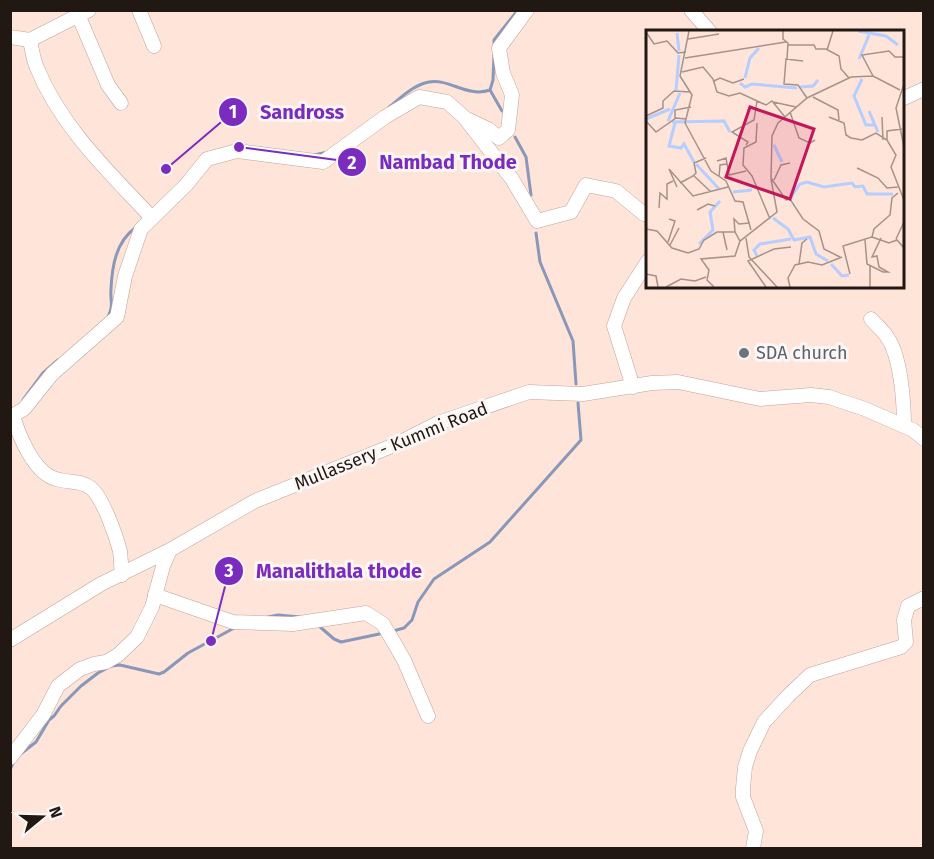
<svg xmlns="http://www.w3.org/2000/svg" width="934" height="859" font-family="'Fira Sans',sans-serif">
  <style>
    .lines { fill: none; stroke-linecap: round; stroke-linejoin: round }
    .stream { stroke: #8997b8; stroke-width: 3 }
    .minor-casing { stroke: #bea59a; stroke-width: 15 }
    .minor { stroke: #fff; stroke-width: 14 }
    .worship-dot { fill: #6b7280; stroke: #fcf6f4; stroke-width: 2 }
    .labels { text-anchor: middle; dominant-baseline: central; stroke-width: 6; stroke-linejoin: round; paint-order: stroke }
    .worship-label { font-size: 18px; fill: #5b616d; stroke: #fcf6f4; text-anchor: start }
    .street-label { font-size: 18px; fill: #211814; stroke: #fcf6f4 }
    .inset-river { fill: none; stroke: #b5ceff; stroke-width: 3 }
    .inset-road { fill: none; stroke: #a6928a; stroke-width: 1.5 }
    .view { fill: #c2185b; fill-opacity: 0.15; stroke: #c2185b; stroke-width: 3 }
    .inset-edge { fill: none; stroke: #211814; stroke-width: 3 }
    .leader { fill: none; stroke: #7b2cbf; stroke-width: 2 }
    .callout-dot { fill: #7b2cbf; stroke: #fcf6f4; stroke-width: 2 }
    .mark-label { font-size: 18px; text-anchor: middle; font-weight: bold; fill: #fff }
    .callout-label { font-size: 20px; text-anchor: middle; font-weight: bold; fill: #7b2cbf; stroke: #fcf6f4; stroke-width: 6; stroke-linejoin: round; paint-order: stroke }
  </style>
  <rect width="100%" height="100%" fill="#ffe4d9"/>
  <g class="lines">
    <g class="stream">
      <polyline points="494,46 494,40 518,10"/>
      <polyline points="490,90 502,111"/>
      <path d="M 389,107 C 402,97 413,85 429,82 C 449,78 467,98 490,90 L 493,80 L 494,55"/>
      <polyline points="515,137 526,157 531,195"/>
      <polyline points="314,155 328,152"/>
      <polyline points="536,233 540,262 573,341 576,384"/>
      <path d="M 108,317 C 114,305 110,301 111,289 C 112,266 116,242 135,228"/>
      <polyline points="23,400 43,373 58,360"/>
      <polyline points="268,617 278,615 300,617"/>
      <polyline points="319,626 334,639 341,642 384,633"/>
      <polyline points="393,631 404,628 412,620 418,602 434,579 490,542 581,440 578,403"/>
      <polyline points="18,756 36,742 49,720 54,716 61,706 81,686 98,673 111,666 120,665 159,674 164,672 188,653 236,627"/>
      <polyline points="10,770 14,761"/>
    </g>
    <defs>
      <g id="minor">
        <path d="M 89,10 L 30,40 C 32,49 33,59 37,68 C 61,127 109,172 152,218"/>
        <polyline points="139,10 154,46"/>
        <polyline points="691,10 710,32"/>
        <polyline points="79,17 108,85 121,103"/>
        <polyline points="10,37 30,40"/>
        <polyline points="902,99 924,89"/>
        <polyline points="467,119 488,129 499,138 508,130 512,95 503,73 499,48 527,10"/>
        <path d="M 871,319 C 876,325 883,330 887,337 C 901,356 904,403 904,426"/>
        <polyline points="633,387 614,326 624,298 648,261"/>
        <path d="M 13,416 C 19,436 34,473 56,479 C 68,483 81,480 91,488 C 103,498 116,536 120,551 C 121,559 121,567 122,575"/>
        <polyline points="10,417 24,409 52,374 117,317 125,276 141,229 186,185 207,159 237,151 323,162 385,117 419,97 447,102 464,117 512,179 537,221 571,212 586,185 616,191 644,214 648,213"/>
        <polyline points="155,595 233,622 293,624 366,613 383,624 404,660 428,716"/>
        <polyline points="10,640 101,584 170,550"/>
        <polyline points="10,758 43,715 58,686 80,669 94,664 106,662 118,655 137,637 152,607 163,566 170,550 255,501 397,444 438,423 529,392 583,394 652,383 678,382 760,399 811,395 829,397 865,409 913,430 924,439"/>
        <polyline points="753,848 756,831 743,797 743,788 745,767 750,751 764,722 788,696 810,675 901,647 906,642 904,620 908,606 924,598"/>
      </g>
    </defs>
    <use href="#minor" class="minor-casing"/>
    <use href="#minor" class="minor"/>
  </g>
  <circle class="worship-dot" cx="744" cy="353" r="6"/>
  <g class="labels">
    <g class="worship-label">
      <text x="756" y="353">SDA church</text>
    </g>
    <g class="street-label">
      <text transform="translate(391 446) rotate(-22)">Mullassery - Kummi Road</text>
    </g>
  </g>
  <g transform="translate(646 30)">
    <rect width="258" height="258" fill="#ffe4d9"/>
    <path class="inset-river" d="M 212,1 L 240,6 L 252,15M 31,3 L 33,21M 213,29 L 223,5M 99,48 L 104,28 L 113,18M 216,49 L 208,66 L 220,95 L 230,95M 94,53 L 99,57 L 106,54 L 151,58M 154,57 L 167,56 L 172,50M 30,60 L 33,25M 223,81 L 232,102M 0,89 L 24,79M 22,91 L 34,63M 26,92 L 78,91 L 84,102M 29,93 L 23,116 L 35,118 L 38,114 L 48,132M 128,115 L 136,132M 50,134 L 73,159M 87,162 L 106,160M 145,167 L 154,154 L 161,152 L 178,157 L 206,153 L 209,157 L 217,156 L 221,164 L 247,164M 127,188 L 142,199 L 148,210 L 164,207 L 170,224 L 182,231M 53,214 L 67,200 L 64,182 L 74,171M 111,226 L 108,220 L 114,214 L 145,209M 185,234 L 196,246 L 203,245"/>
    <path class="inset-road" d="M 43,1 L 34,46 L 46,65 L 39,93 L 65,141 L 80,151 L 89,171 L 97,172 L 105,200M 137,1 L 137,9 L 142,13 L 141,29M 0,2 L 8,14 L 21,11 L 32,23 L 40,22M 42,9 L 73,4M 142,15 L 168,15 L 170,19 L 180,19 L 193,26 L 195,39 L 203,48M 181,20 L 187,1M 39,28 L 140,12M 157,31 L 140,29 L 138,54 L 152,55 L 161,68M 36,42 L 57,37 L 67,49 L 71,62 L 83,66 L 94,63 L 120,75 L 126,71 L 139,87M 227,46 L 216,25 L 243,21 L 249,27 L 258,27M 68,51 L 74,48 L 87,53 L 98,49M 258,54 L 250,78 L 258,117M 167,67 L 192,80 L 193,90M 127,72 L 150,77M 144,82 L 153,108 L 164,113 L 169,110M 0,86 L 17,78 L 17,71 L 28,61 L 44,62M 183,87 L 198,93 L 200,105 L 205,108 L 216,110 L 230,103 L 241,110 L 250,125 L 245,137 L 258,170M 236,87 L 237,110M 29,89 L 29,80 L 45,77M 0,91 L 10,102 L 30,88 L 40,89M 111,93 L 110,112 L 98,118 L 97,135 L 106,146 L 124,189M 241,110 L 241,101 L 256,99M 100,115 L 102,112 L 86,102 L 108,90 L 111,71M 71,131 L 80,128 L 83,145 L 100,141M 211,138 L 232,148 L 241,158 L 252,157M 47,145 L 65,162M 73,147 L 74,135 L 81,134M 128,150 L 135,135 L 144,133M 34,153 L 47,146 L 50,143 L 48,133 L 60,128M 31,157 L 23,139 L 47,166 L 82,157M 13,178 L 14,163 L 21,169 L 21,154 L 27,151M 51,180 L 62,174 L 69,176M 0,199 L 11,201 L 26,218 L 42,223 L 53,219 L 58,210 L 71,202 L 89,202 L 94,211 L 131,182 L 125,149M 77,202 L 81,220M 89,202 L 88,189 L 93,194 L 104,193M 226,207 L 243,213 L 251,210 L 258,218M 100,208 L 103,227 L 131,257M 250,209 L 258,192M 219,210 L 221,234 L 237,242 L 242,242 L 233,237 L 231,226 L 226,227 L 235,208M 22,212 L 29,191 L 23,189M 24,215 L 33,198M 194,227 L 178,219 L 173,201 L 157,189 L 144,169 L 140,170 L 125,148 L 126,106 L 132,93 L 161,68 L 205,47 L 227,46 L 254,60M 153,234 L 156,213 L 161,209M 224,236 L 224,257M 0,244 L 10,246 L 12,257M 204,244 L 197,216 L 226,207 L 228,199 L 244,185 L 246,168 L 252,163M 20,257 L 35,249 L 49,251 L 60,247M 68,257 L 61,250 L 63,240 L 55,229 L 89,226 L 94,211M 120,257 L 102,231 L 128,219 L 145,217M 144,257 L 142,248 L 149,235 L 162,232 L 176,235 L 196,227"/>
    <path class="view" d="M 104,77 L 168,99 L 144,169 L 80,147 Z"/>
    <rect width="258" height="258" class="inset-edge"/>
  </g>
  <path class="leader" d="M166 169L233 112M239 147L352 162M211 641L229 571"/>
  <g class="callout-dot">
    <circle cx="166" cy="169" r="6"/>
    <circle cx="239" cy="147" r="6"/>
    <circle cx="211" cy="641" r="6"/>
    <circle cx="233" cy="112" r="15"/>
    <circle cx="352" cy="162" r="15"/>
    <circle cx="229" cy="571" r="15"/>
  </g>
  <g class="mark-label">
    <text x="233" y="118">1</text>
    <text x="352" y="169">2</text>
    <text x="229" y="577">3</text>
  </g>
  <g class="callout-label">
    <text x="302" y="119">Sandross</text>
    <text x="448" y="169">Nambad Thode</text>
    <text x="339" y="578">Manalithala thode</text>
  </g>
  <rect width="934" height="859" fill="none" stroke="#211814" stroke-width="24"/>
  <g transform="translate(42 817) rotate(71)" stroke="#fcf6f4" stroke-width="4.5" paint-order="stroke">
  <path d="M0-4.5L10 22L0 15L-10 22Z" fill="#211814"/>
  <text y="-9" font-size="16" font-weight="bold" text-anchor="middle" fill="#211814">N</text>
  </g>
</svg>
